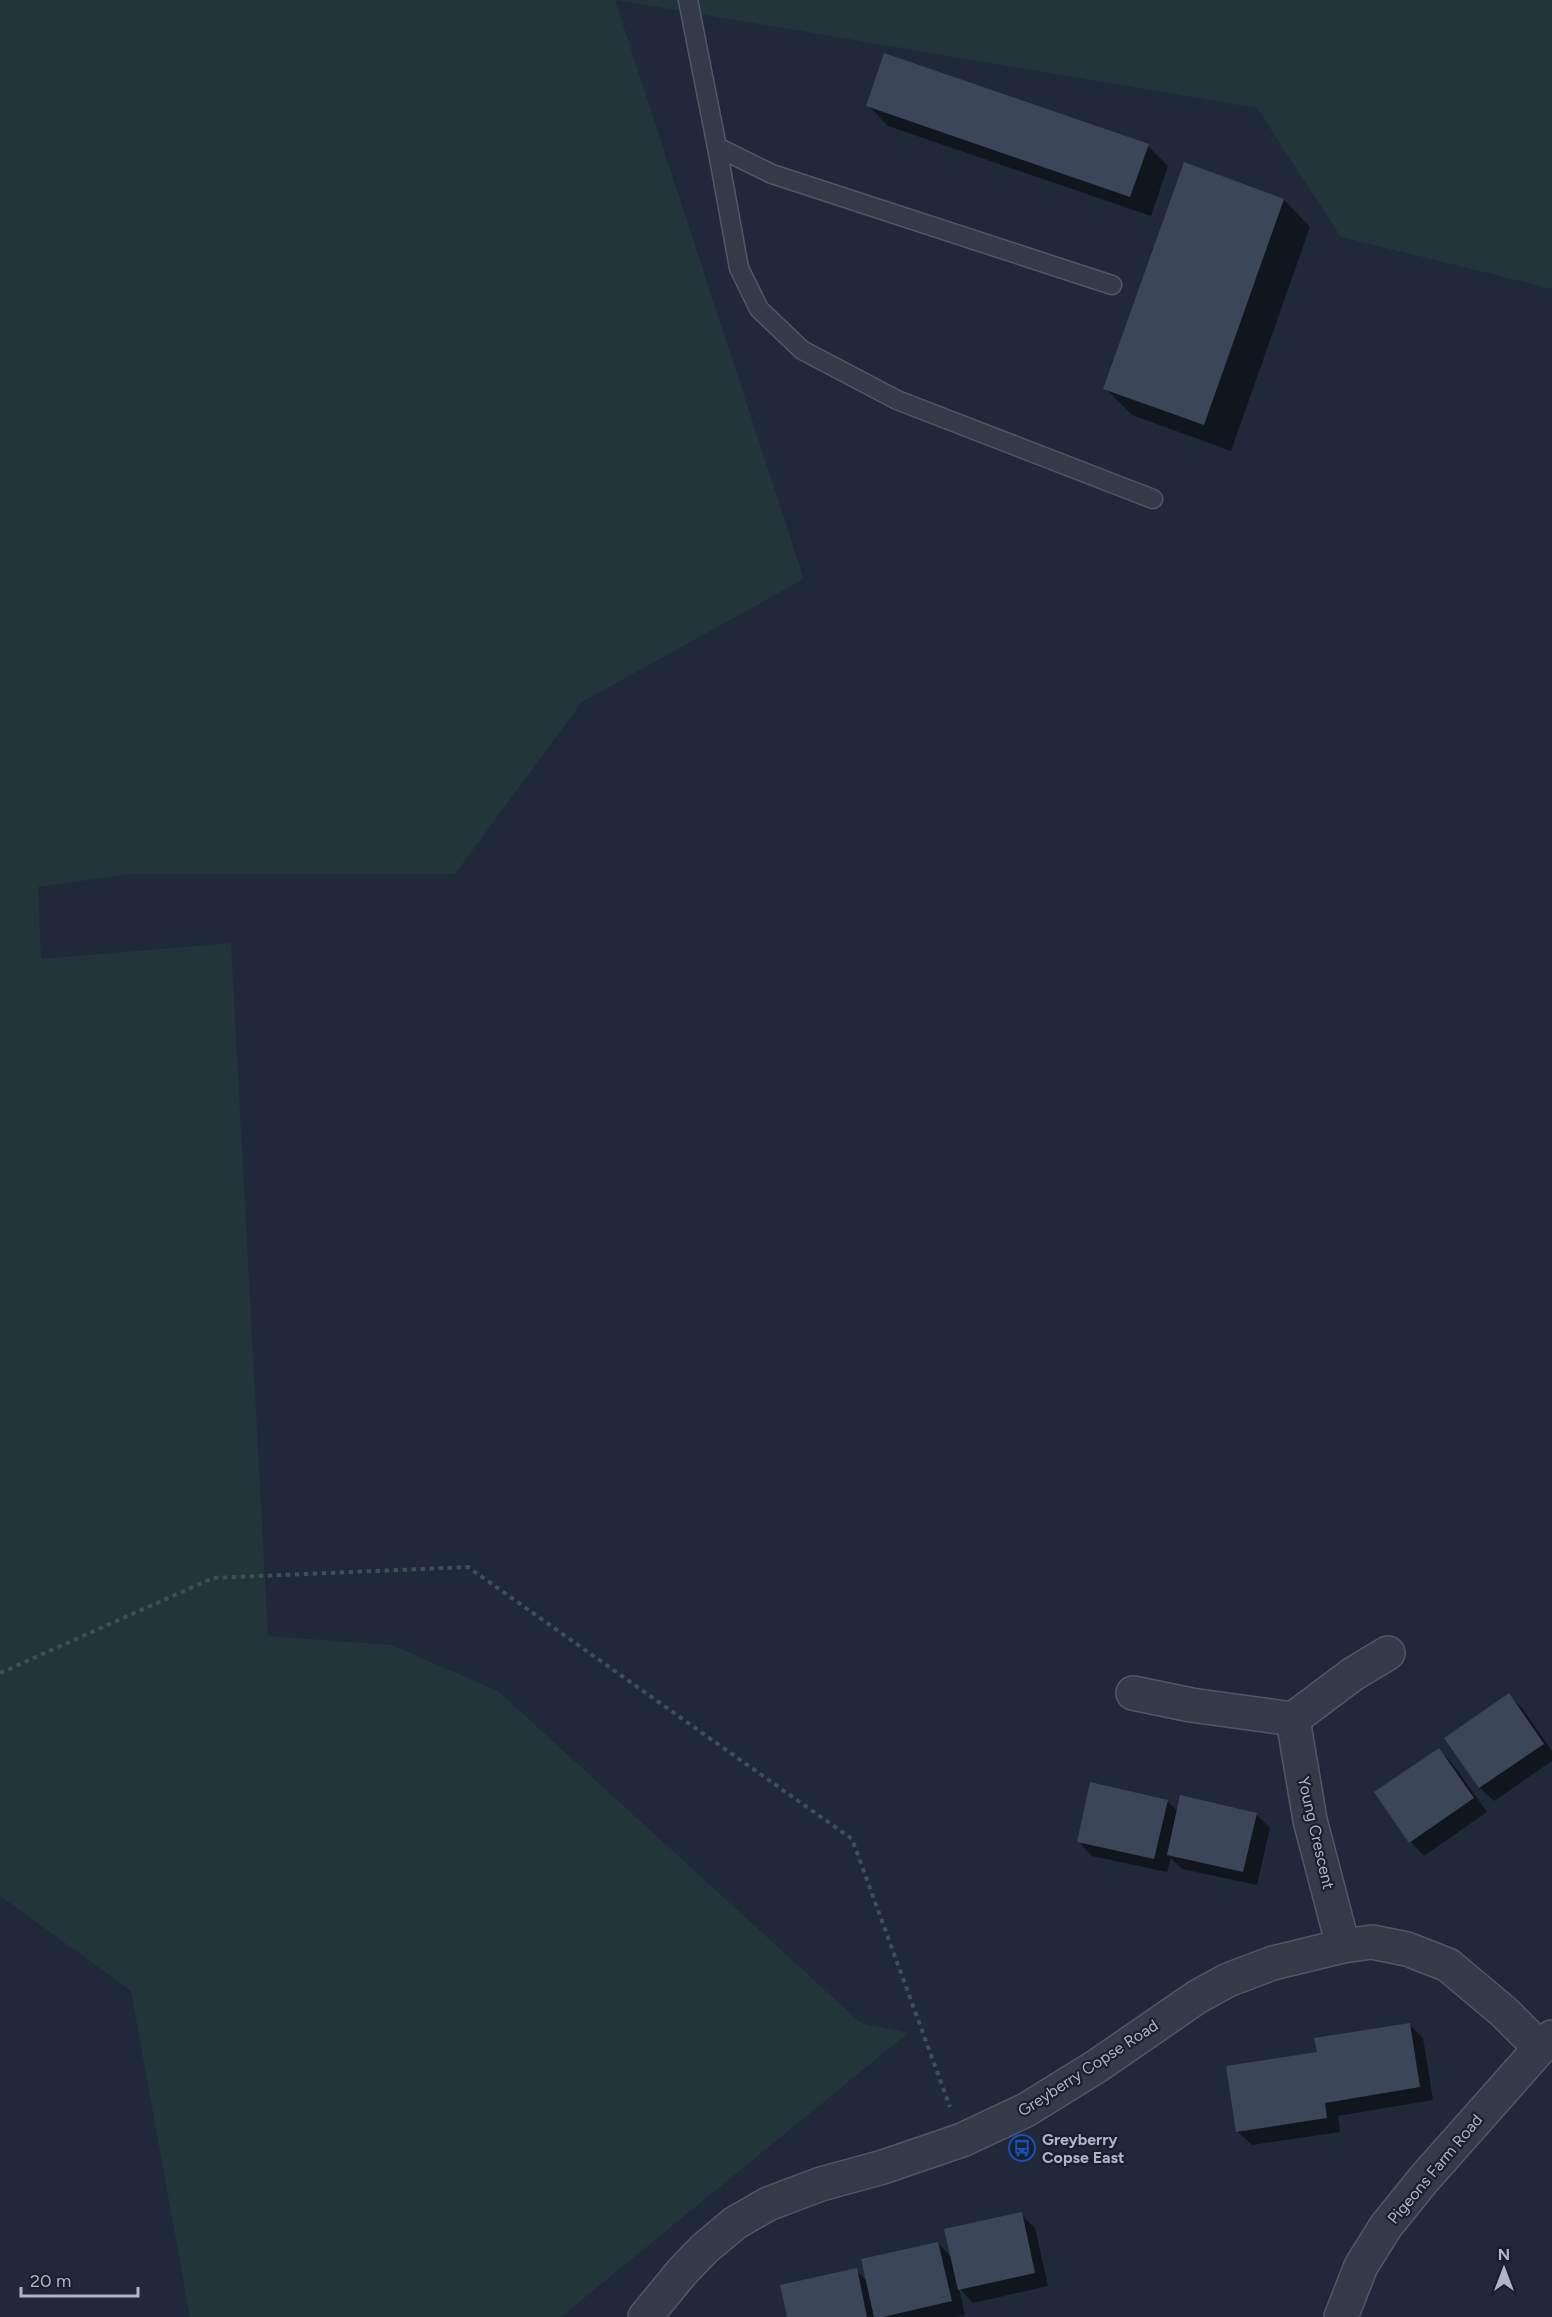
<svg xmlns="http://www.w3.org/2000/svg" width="1552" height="2317" font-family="Figtree,sans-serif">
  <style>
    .green { fill: #21353a }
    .shadow { fill: #0007 }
    .building { fill: #3b4659 }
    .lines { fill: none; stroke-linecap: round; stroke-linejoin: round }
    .service-casing { stroke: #505867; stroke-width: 21 }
    .minor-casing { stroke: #505867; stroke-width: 36 }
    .path { stroke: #3c5154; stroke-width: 4; stroke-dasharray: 4.5 4.5; stroke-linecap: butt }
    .service { stroke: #333b49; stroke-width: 18 }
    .minor { stroke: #333b49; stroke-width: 33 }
    .labels { text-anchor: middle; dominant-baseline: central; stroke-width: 4.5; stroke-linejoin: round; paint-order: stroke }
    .street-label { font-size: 16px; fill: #adb5c6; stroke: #19202d }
    .poi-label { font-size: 16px; font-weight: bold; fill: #adb5c6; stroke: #19202d; text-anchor: start }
  </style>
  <rect width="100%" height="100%" fill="#1f2939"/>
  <g class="green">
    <polygon points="0,0 615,0 804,579 582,702 455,874 131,874 38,887 41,959 231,943 268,1636 392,1645 498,1691 861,2023 908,2033 561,2317 190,2317 131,1991 0,1896"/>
    <polygon points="616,0 1552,0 1552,289 1341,237 1257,108"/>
  </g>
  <g class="shadow">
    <polygon points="868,105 1148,146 1168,166 1151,216 888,126"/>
    <polygon points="1185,164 1284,200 1310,227 1231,451 1132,415 1105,388"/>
    <polygon points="1508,1695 1522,1708 1552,1751 1552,1761 1494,1801 1480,1788 1446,1739"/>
    <polygon points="1438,1749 1452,1763 1487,1812 1424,1856 1411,1842 1376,1793"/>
    <polygon points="1167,1801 1178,1812 1256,1814 1270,1828 1257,1885 1182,1869 1171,1858 1167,1872 1092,1856 1079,1842"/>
    <polygon points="1409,2024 1423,2038 1433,2100 1338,2116 1340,2132 1252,2145 1238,2132 1228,2067 1318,2053"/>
    <polygon points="1021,2214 1035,2228 1048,2286 973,2303 959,2288 965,2315 956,2317 788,2317 856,2270 868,2282 938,2243 952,2258"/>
  </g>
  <g class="building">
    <polygon points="884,53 1149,144 1130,197 866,106"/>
    <polygon points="1184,162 1284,199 1204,425 1103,389"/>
    <polygon points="1509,1693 1544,1744 1479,1788 1444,1738"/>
    <polygon points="1439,1748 1474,1798 1409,1843 1374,1792"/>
    <polygon points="1090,1782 1168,1800 1154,1859 1077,1842"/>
    <polygon points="1180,1795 1257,1813 1243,1872 1167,1855"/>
    <polygon points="1410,2023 1420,2087 1325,2103 1327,2118 1236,2132 1226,2066 1317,2052 1314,2038"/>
    <polygon points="1022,2212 1035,2273 958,2290 944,2229"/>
    <polygon points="938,2242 952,2301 883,2317 874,2317 861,2259"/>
    <polygon points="857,2268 867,2317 787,2317 780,2285"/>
  </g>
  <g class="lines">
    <defs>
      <g id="service">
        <polyline points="688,0 717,147 772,174 1112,285"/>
        <polyline points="717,147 739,268 759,309 802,350 897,400 1153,499"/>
      </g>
      <g id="minor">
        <polyline points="1133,1693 1191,1705 1293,1719 1310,1820 1343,1946"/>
        <polyline points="1293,1719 1353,1674 1388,1653"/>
        <polyline points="645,2317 682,2272 704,2249 735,2223 768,2204 821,2184 883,2167 962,2140 1026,2110 1097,2066 1197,1997 1228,1980 1273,1963 1343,1946 1372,1942 1407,1949 1448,1965 1504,2012 1540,2048"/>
        <polyline points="1341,2317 1361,2266 1386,2226 1424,2179 1540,2048 1552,2037"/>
      </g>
    </defs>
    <use href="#service" class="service-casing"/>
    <use href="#minor" class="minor-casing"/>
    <polyline class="path" points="0,1673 213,1578 468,1567 852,1839 950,2107"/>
    <use href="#service" class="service"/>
    <use href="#minor" class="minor"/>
  </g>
  <defs>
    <symbol id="bus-ring" viewBox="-11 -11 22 22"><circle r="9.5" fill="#19202d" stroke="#1a4fb4" stroke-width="1.5"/><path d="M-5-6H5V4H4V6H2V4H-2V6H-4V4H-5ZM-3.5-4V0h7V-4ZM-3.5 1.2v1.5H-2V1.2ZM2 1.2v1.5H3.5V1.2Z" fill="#1a4fb4"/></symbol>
  </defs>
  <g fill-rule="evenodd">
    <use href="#bus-ring" x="1007" y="2133" width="30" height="30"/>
  </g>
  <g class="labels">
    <g class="street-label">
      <text transform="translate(1316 1833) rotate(77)">Young Crescent</text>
      <text transform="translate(1088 2068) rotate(-33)">Greyberry Copse Road</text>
      <text transform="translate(1435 2169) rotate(-50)">Pigeons Farm Road</text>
    </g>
    <g class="poi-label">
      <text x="1042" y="2139">Greyberry<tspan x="1042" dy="18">Copse East</tspan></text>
    </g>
  </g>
  <g transform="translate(1504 2269)" stroke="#19202d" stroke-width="4.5" paint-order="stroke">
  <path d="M0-4.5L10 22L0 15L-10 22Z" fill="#adb5c6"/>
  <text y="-9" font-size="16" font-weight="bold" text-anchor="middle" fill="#adb5c6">N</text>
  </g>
  <path d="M21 2287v9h117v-9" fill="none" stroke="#adb5c6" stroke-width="3"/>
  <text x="30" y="2287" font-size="18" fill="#adb5c6" stroke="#19202d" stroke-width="4.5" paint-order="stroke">20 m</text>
</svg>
